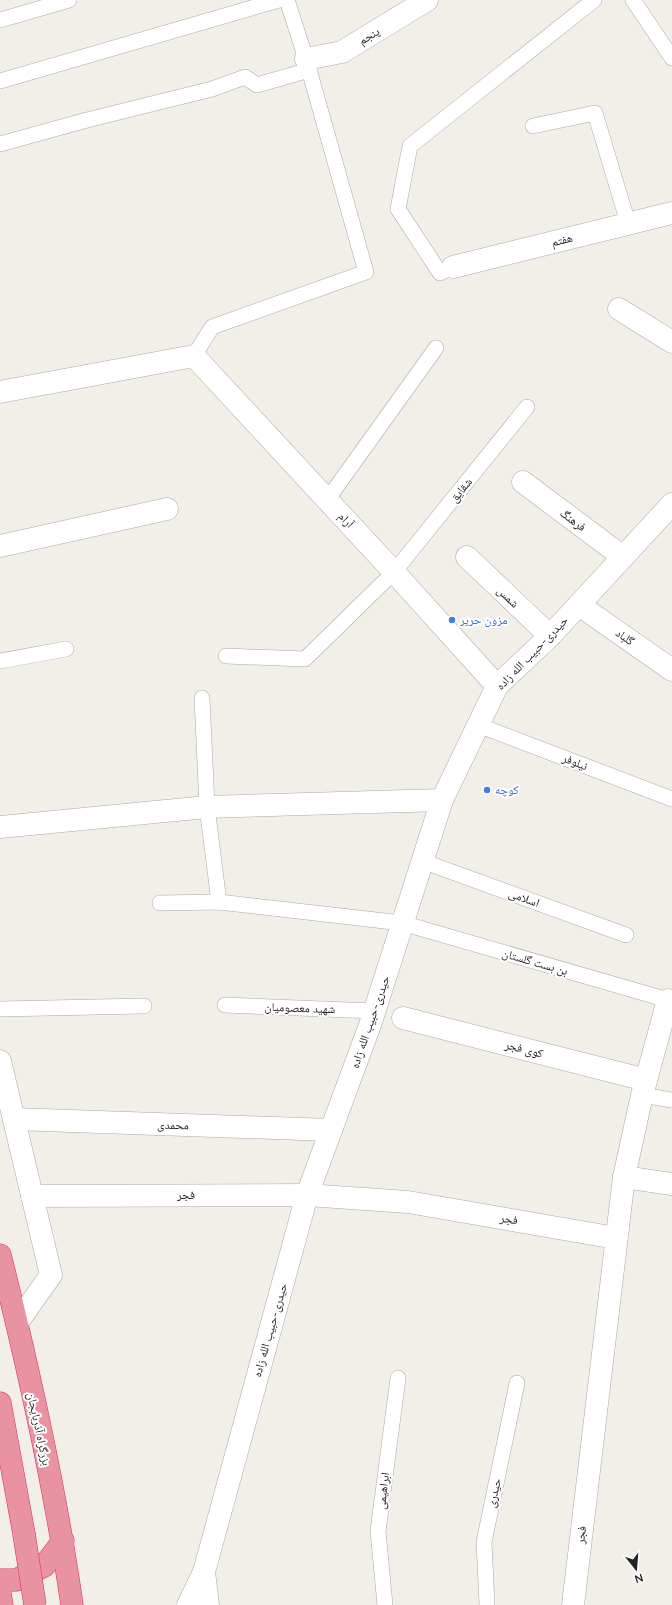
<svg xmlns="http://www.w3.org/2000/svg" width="672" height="1605" font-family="'Nunito Sans','Noto Naskh Arabic',sans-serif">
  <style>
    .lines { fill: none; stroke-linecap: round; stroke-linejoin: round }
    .lane-casing { stroke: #a9a9a9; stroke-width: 16 }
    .street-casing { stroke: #a9a9a9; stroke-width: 23 }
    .highway-casing { stroke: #dc2a67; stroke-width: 23 }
    .lane { stroke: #fff; stroke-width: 15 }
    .street { stroke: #fff; stroke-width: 22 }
    .highway { stroke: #e892a2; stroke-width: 22 }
    .highway-bridge-casing { stroke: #dc2a67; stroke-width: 23; stroke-linecap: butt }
    .highway-bridge { stroke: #e892a2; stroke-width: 22 }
    .shop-dot { fill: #3f7fe0; stroke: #fff; stroke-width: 1.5 }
    .labels { text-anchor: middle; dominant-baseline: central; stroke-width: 4; stroke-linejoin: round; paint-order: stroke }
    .street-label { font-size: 12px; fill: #222; stroke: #fff }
    .shop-label { font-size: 12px; fill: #366cbe; stroke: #fff; text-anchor: start }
  </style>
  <rect width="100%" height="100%" fill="#f2efe9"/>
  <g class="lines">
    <defs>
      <g id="lane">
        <polyline points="633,0 672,58"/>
        <polyline points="0,20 69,0"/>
        <polyline points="0,81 279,0"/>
        <polyline points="533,126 595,113 628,223"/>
        <polyline points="0,144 87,120 212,89 245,77 257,85 309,70"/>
        <polyline points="453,267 440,273 398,209 410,146 594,0"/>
        <polyline points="194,356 212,327 366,272 306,59 287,0"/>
        <polyline points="327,500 436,348"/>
        <polyline points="226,656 305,659 394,572 527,407"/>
        <polyline points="0,661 66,649"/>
        <polyline points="202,698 207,807 219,902"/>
        <polyline points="478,725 672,799"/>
        <polyline points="422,861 626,935"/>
        <polyline points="160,903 219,902 402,923 668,1000"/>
        <polyline points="225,1005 374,1011"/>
        <polyline points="0,1009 144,1006"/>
        <polyline points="642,1095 672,1100"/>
        <polyline points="385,1605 378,1531 398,1378"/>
        <polyline points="487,1605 484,1542 517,1383"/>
      </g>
      <g id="street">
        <polyline points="306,59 342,52 427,0"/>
        <polyline points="453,267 672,213"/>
        <polyline points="619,309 672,342"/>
        <polyline points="0,392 194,356 394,572 497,686"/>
        <polyline points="523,482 623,557"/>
        <polyline points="0,546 167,509"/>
        <polyline points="467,557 550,636"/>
        <polyline points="579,605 672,670"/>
        <polyline points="0,827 207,807 442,800"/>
        <polyline points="403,1018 646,1080"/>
        <polyline points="0,1061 51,1275 17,1323"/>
        <polyline points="14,1119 331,1130"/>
        <polyline points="624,1177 672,1184"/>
        <polyline points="32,1196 307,1195 408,1202 616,1238"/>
        <polyline points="188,1605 204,1572"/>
        <polyline points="208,1605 204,1572 307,1195 370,1025 442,800 497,686 550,636 672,504"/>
        <polyline points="573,1605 624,1177 642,1095 668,1000 672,1001"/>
      </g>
      <g id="highway">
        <path d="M 0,1255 C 29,1370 55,1487 72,1605"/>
        <polyline points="0,1403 24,1534"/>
        <polyline points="0,1580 16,1580 44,1566 63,1541"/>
        <polyline points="0,1594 2,1605"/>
      </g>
    </defs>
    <use href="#lane" class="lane-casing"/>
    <use href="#street" class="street-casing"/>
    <use href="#highway" class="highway-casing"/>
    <use href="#lane" class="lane"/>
    <use href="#street" class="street"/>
    <use href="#highway" class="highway"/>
    <defs>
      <polyline id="highway-bridge" points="24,1534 35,1605"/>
    </defs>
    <use href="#highway-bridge" class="highway-bridge-casing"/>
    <use href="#highway-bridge" class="highway-bridge"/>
  </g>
  <g class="shop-dot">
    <circle cx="452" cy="620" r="4"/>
    <circle cx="487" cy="790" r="4"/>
  </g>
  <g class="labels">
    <g class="street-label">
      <text transform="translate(369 36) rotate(-32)">پنجم</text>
      <text transform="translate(562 240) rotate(-14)">هفتم</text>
      <text transform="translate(461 490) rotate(-51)">شقایق</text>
      <text transform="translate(346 520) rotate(47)">آرام</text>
      <text transform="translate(573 520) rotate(37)">فرهنگ</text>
      <text transform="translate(508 597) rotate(44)">شمس</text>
      <text transform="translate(625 637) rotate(35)">گلباد</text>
      <text transform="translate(532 653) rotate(-46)">حیدری-حبیب الله زاده</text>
      <text transform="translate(575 762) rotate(21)">نیلوفر</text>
      <text transform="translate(524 898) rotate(20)">اسلامی</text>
      <text transform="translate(535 962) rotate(16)">بن بست گلستان</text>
      <text transform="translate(300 1008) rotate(2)">شهید معصومیان</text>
      <text transform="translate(370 1022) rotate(-71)">حیدری-حبیب الله زاده</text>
      <text transform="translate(524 1049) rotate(14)">کوی فجر</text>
      <text transform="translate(173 1125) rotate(2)">محمدی</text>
      <text x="186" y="1195">فجر</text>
      <text transform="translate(509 1219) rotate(10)">فجر</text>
      <text transform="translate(270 1330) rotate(-74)">حیدری-حبیب الله زاده</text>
      <text transform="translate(39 1429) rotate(78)">بزرگراه آذربایجان</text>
      <text transform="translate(383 1491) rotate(-83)">ابراهیمی</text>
      <text transform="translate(494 1493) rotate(-78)">حیدری</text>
      <text transform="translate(581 1535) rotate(-83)">فجر</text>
    </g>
    <g class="shop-label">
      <text x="460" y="620">مزون حریر</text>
      <text x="495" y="790">کوچه</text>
    </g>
  </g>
  <g transform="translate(636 1569) rotate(163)" stroke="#ffffff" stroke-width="3" paint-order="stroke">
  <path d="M0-3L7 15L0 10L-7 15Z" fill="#222222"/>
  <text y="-6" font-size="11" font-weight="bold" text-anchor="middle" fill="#222222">N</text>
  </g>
</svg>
